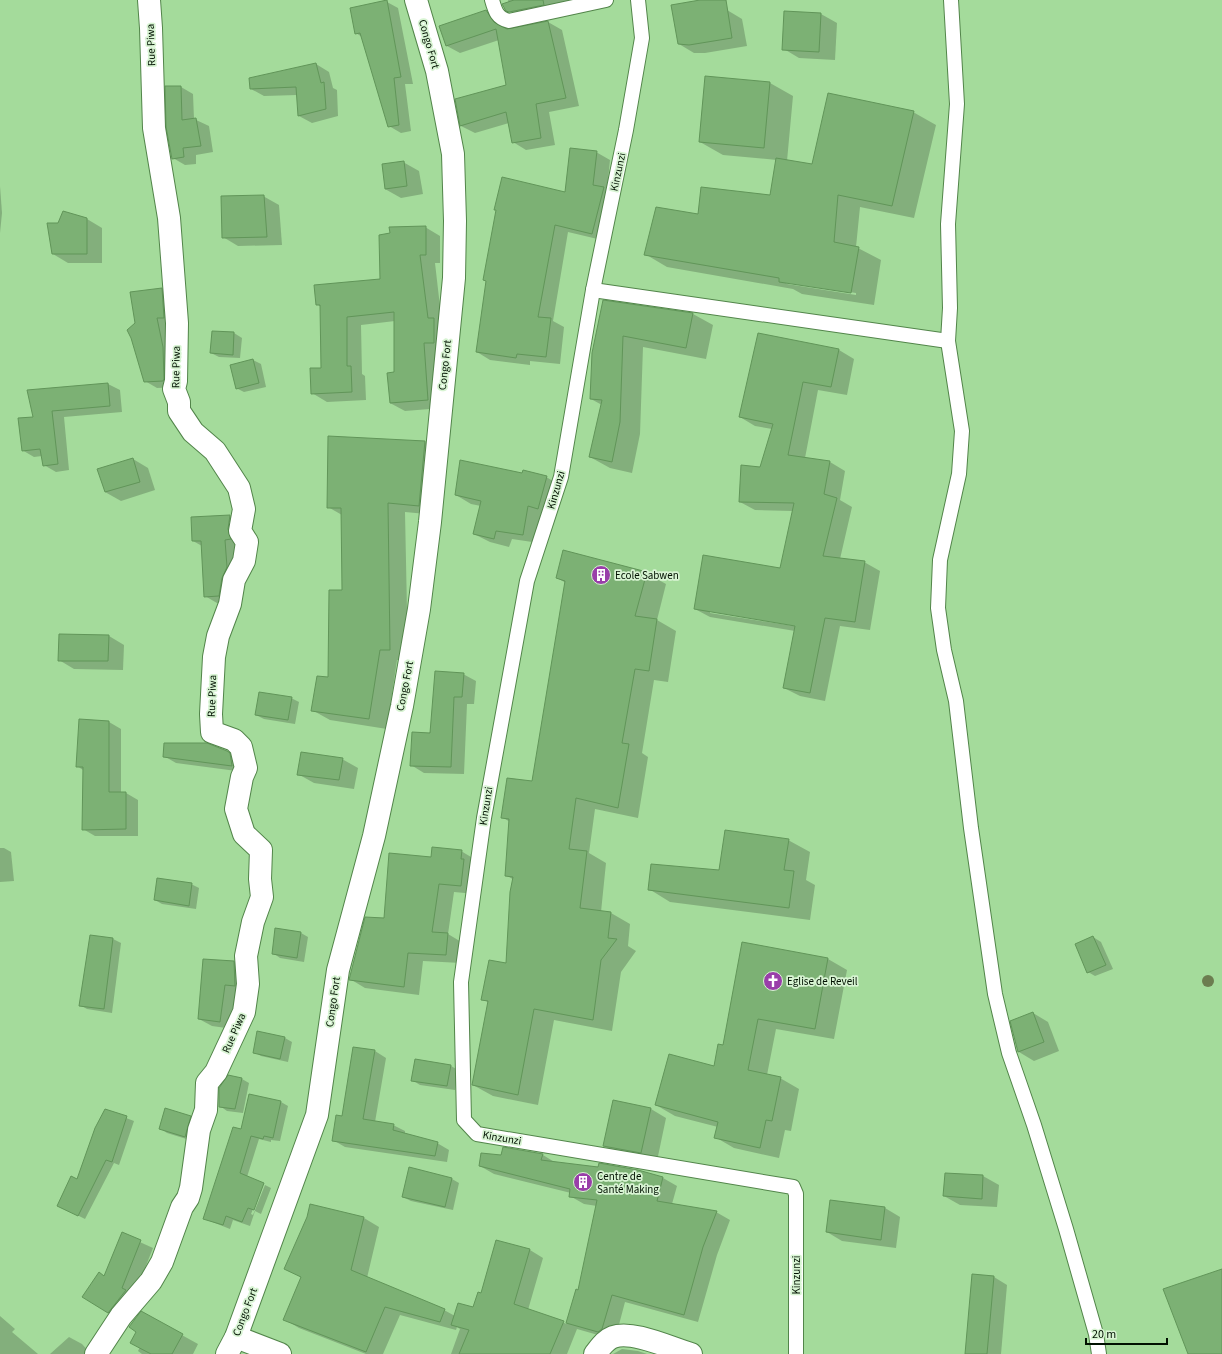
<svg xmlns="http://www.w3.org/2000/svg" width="1222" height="1354" font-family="'Source Sans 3',sans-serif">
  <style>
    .shadow { fill: #0003; fill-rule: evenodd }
    .building { fill: #7cb174; stroke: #619559 }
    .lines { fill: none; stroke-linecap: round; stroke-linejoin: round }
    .lane-casing { stroke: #52854a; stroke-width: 16 }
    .street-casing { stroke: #52854a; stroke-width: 24 }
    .lane { stroke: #fff; stroke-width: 14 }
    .street { stroke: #fff; stroke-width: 22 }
    .tree { fill: #6c7d50 }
    .labels { text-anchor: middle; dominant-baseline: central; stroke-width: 3.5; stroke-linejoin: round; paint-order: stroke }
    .street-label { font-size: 11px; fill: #011100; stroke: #d8f4d3 }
    .poi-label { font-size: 11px; fill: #011100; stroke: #d8f4d3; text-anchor: start }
  </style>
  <rect width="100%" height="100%" fill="#a4db9b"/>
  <g class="shadow">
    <polygon points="508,0 590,0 524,20 510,11"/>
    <polygon points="387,2 398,8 413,84 405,84 411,131 401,133 389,126 362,37 356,33"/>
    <polygon points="727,10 742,19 747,46 705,53 694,53 679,44"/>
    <polygon points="486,11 500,19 506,30 548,22 562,30 579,106 549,112 555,145 526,150 513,142 509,123 475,133 461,126 507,86 499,40 460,53 447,46"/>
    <polygon points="785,12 821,14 837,23 835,60 799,58 784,49"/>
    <polygon points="316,64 329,72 333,88 337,90 338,116 312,123 299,116 297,95 264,96 251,89"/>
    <path d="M 770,83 L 793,96 L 787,161 L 813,165 L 913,112 L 936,125 L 914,218 L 860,207 L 856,247 L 881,260 L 874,305 L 802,294 L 793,289 L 667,267 L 645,254 L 699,215 L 771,196 L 777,160 L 723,155 L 700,142 ZM 785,282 L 856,293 L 856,295 L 787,284 Z"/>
    <polygon points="181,87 193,94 194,119 209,126 213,152 196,155 196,164 185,165 173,158"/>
    <polygon points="596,152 610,160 607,190 606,241 568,232 553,321 564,327 560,364 530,361 530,365 490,360 477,352 497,210 566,193"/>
    <polygon points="403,162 419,171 423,194 401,198 385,189"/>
    <polygon points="0,186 2,213 0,233"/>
    <polygon points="263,196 279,205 282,245 238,246 223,237"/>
    <polygon points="87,219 102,228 102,263 68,263 53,254 58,224"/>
    <polygon points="425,227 440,236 440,263 435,263 442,324 442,408 405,411 390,403 395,373 395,321 361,325 362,374 365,376 366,400 327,402 312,393 322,369 321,307 317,304 381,280"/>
    <polygon points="162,289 174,296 175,387 157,388 145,381 136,324"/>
    <polygon points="604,301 693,314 713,325 706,359 643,347 640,434 632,473 610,468 590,457 602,405 591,399"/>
    <polygon points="213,332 234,333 242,338 240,358 219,357 211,353"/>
    <path d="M 839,350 L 854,359 L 847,395 L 818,390 L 805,458 L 830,462 L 845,471 L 840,500 L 852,507 L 840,559 L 864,562 L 880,571 L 870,630 L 840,626 L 825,701 L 800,696 L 784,688 L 795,631 L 710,617 L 695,609 L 781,569 L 793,511 L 755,510 L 740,502 L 761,468 L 772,429 L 755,426 L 740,417 ZM 710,611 L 800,625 L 800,627 L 710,613 Z"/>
    <polygon points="253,360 261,364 266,387 244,392 236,388 231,366"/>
    <polygon points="108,384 120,390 122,412 64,417 69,470 56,472 44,465 42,456 34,457 22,450 34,418 28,391"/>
    <polygon points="329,437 425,442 443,453 437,515 405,512 408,660 397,660 387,729 330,720 312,710 329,679 343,591 342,515 328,507"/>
    <polygon points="133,459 148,468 155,490 121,501 105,492"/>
    <polygon points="523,474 546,477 562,486 539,543 512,539 509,547 490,542 474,534 481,506 471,504 456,495"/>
    <path d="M 230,516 L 242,523 L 231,602 L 217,603 L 205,596 L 202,546 L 193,541 L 192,518 ZM 228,522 L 230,522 L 228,534 Z"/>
    <polygon points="646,573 666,584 657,620 676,631 668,682 654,680 642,753 648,757 638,818 595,809 589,853 606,863 601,912 611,913 630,924 628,946 636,951 621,972 612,1031 554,1020 538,1105 493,1096 473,1085 489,1003 483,999 507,964 514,880 506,875 510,822 502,817 533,782 566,583 557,578"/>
    <polygon points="109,636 124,645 123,670 74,669 59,660"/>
    <polygon points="463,674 476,681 474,704 467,704 464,774 424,773 411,765"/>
    <polygon points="291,698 299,702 295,724 264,719 256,715"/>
    <polygon points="109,722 121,729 121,793 126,793 138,800 138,836 95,836 83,829 83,770 77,766"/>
    <polygon points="227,752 240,759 244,772 176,763 164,756"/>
    <polygon points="342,759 358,768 354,789 314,783 298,774"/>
    <polygon points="788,840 810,852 806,880 815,885 810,920 670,902 649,889 720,871"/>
    <polygon points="0,848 4,848 11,852 14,881 0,882"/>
    <polygon points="461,851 476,860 476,894 454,892 448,934 463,943 461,963 423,961 419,995 365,988 350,979 385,919 432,858"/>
    <polygon points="191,884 199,888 196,909 162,904 155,900"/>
    <polygon points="301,933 308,937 304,962 280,958 273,953"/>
    <polygon points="91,936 113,939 121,943 112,1013 87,1009 80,1005"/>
    <polygon points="1093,937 1101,942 1113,969 1095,976 1088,972"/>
    <polygon points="743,943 828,959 847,970 834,1039 776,1029 767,1075 780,1078 799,1089 791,1131 785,1130 779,1158 734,1148 715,1137 718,1127 675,1116 656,1105 715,1067 724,1046"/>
    <polygon points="234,962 247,969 233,1029 212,1026 199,1019"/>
    <polygon points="1033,1013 1048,1022 1059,1051 1034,1061 1019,1052"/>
    <polygon points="285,1038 292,1042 288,1062 261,1056 254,1052"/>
    <polygon points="375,1051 386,1058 375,1122 393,1125 405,1131 405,1134 437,1143 449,1150 447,1162 345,1147 333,1140"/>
    <polygon points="451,1066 458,1070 455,1090 420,1085 412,1080"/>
    <polygon points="229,1076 242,1079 249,1083 243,1113 227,1111 220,1106"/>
    <polygon points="250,1096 281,1102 288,1106 280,1141 271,1140 271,1142 259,1139 247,1177 263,1184 251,1214 253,1215 265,1185 271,1188 261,1214 255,1211 250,1226 233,1220 230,1229 205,1219 241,1130"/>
    <polygon points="614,1101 651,1109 666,1118 657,1161 619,1155 604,1146"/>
    <polygon points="105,1110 134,1121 119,1165 114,1163 85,1219 65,1209"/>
    <polygon points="190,1117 198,1121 193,1141 167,1133 160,1128"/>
    <polygon points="543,1155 556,1163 637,1171 663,1178 677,1186 672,1204 716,1212 730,1220 717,1255 698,1322 625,1302 616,1336 612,1339 577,1329 567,1354 451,1354 460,1329 457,1327 456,1330 400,1315 383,1354 366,1354 299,1328 284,1319 302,1278 285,1268 364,1218 379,1227 367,1278 444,1310 455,1316 474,1308 482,1294 530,1250 543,1258 528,1310 567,1324 576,1291 579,1291 597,1206 584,1204 570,1196 571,1193 494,1174 480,1166 501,1156"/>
    <polygon points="946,1174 983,1176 999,1185 997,1207 960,1205 944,1196"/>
    <polygon points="452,1179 459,1183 453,1210 411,1201 403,1197"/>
    <polygon points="885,1208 900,1217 896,1248 842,1241 827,1232"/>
    <polygon points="122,1234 153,1248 134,1296 121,1320 108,1313 105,1277"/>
    <polygon points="973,1276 994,1277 1007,1285 1001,1354 966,1354"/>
    <polygon points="142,1313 198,1344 193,1354 142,1354 138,1351 140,1347 137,1331"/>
    <polygon points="0,1316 15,1329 12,1332 38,1354 0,1354"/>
    <polygon points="69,1337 82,1344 91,1354 50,1354"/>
    <polygon points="622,1349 638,1351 647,1354 613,1354"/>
  </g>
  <g class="building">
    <polygon points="387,0 401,77 394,78 399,125 388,127 360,33 355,34 350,8"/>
    <polygon points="514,0 543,0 544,5 509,12 506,11 502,4"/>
    <polygon points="700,0 726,0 732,38 689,45 678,44 671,5"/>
    <polygon points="486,10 494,22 507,29 548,21 566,98 536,104 541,138 512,143 506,112 460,126 455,99 506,85 496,29 446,46 439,26"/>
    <polygon points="784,11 821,13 819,52 782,50"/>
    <polygon points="316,63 321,83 324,82 326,109 298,116 296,87 250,89 249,78"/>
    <polygon points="705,76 770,82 764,148 699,142"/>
    <polygon points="165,86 181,86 182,120 196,118 201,146 183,148 184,157 172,159 166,127"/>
    <polygon points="828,93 914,111 892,206 838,195 834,242 859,247 851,293 779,282 779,278 644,255 656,207 698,214 701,187 770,195 776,158 812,164"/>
    <polygon points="570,148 597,151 593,185 604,187 592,234 555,225 538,317 551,318 546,357 517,354 516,358 476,352 486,281 483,280 496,210 494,210 502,177 565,192"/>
    <polygon points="404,161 407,186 385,189 382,164"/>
    <polygon points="264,195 267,237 222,238 221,196"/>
    <polygon points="63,211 87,218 87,254 52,254 47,223 58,223"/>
    <polygon points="426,226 426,255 420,255 428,318 434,318 434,343 424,343 428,400 390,403 387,373 394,372 394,312 347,317 347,366 351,366 352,392 311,394 310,368 321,368 320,305 316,305 314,285 380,279 379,235 390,233 389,227"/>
    <polygon points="162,288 164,318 157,318 163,347 164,379 163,381 144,382 131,338 127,330 135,323 130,292"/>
    <polygon points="603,300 693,313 686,348 623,336 620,422 612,462 589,457 602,400 590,399 592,353"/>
    <polygon points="212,331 234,332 233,355 210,353"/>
    <polygon points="758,333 839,349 831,387 803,382 788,455 830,461 824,494 837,498 823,556 865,561 855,622 825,618 810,693 783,688 795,626 694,609 703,555 780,568 794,503 739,502 741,465 760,467 773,424 739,417"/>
    <polygon points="253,359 259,383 236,389 230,365"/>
    <polygon points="108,383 110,406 52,411 58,464 43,466 40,449 22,451 18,418 33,417 27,390"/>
    <polygon points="328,436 425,441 419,506 388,503 390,650 380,650 369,719 311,711 317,676 328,677 329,590 342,590 341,508 327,508"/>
    <polygon points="133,458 140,482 105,492 97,469"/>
    <polygon points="460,460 522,473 523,470 547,476 538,509 528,506 523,535 496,531 494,539 473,534 481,501 455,495"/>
    <polygon points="230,515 228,529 231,539 225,540 227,567 222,578 219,596 204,597 201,541 192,541 191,517"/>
    <polygon points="563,550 647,572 635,616 657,619 649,671 635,669 622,743 629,744 618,808 576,798 569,849 587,851 580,908 611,912 608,938 617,939 601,960 593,1020 534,1009 518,1095 472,1085 488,1001 481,1000 489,960 506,963 510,892 513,877 505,876 509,819 501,818 507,778 532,781 565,581 556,578"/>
    <polygon points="59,634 109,635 108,661 58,661"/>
    <polygon points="435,671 464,673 462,697 454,697 451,767 410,766 412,732 430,733"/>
    <polygon points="259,692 292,697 288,720 255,715"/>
    <polygon points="79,719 109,721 109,792 126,792 126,829 82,830 83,767 76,767"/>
    <polygon points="164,743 207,743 227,751 230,753 232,766 163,757"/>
    <polygon points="301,752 343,758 339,780 297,775"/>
    <polygon points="725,830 789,839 784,870 794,871 789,908 648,890 651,864 719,870"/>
    <polygon points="432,847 462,850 461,859 464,859 461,886 439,884 432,932 448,933 446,955 408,953 404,987 349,980 365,917 384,918 389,853 431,857"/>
    <polygon points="157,878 192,883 189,906 154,900"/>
    <polygon points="275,928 301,932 297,958 272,954"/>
    <polygon points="90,935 113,938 104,1009 79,1006"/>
    <polygon points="1093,936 1106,965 1087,973 1075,944"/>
    <polygon points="742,942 828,958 815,1029 758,1019 748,1070 781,1077 772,1121 766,1120 760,1148 714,1138 718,1122 655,1105 669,1054 714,1066 718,1044 723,1045"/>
    <polygon points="203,959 234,961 235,986 225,985 220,1022 198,1019"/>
    <polygon points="1033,1012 1044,1042 1018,1052 1010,1021"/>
    <polygon points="257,1031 285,1037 280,1059 253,1053"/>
    <polygon points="353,1047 375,1050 363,1119 394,1124 393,1130 438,1142 435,1156 332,1141 336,1115 342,1116"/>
    <polygon points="415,1059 451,1065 447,1086 411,1081"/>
    <polygon points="228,1075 242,1078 235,1109 219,1107 219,1088"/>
    <polygon points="249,1094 281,1101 273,1138 264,1136 263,1139 251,1136 240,1173 264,1183 254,1210 248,1208 242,1222 226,1216 223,1225 203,1219 233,1127 241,1129"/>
    <polygon points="613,1100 651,1108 641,1153 603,1146"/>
    <polygon points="165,1108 191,1116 185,1137 159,1129"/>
    <polygon points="105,1109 127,1116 112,1162 106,1160 78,1216 57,1206 71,1176 77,1179 95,1128"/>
    <polygon points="503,1147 543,1154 541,1160 598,1167 599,1163 638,1170 663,1177 657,1201 717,1211 703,1247 684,1315 612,1295 602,1329 598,1332 566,1323 576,1289 578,1290 597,1200 569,1197 570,1189 479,1166 481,1153 501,1155"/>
    <polygon points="409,1167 452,1178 445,1207 402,1197"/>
    <polygon points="945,1173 983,1175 982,1199 943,1196"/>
    <polygon points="830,1200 885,1207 881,1240 826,1232"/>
    <polygon points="310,1204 364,1217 351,1270 445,1309 440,1322 385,1307 366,1352 283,1320 301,1277 284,1269 307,1217"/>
    <polygon points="122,1232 141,1240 122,1288 126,1290 108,1313 82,1297 99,1272 104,1276"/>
    <polygon points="496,1240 530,1249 514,1304 564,1321 550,1354 459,1354 469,1330 451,1325 458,1303 473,1307 478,1292 481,1293"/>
    <polygon points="1222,1269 1222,1354 1188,1354 1163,1289"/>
    <polygon points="972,1274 994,1276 987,1354 965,1354"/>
    <polygon points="141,1311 183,1334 172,1354 151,1354 130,1343 136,1332 129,1327"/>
  </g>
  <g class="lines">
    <defs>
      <g id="lane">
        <path d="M 492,0 C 495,11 497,18 509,21 L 606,0"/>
        <polyline points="638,0 642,38 626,130 593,290 561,477 527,581 484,818 461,982 464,1120 477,1134 793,1187 796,1194 796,1354"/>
        <polyline points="951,0 957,104 948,224 950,308 948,341 962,431 959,474 940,560 938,608 944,650 956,701 971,828 995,994 1009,1053 1034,1125 1066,1229 1096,1334 1099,1354"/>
        <polyline points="593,290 948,341"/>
      </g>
      <g id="street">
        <polyline points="236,1337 280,1354"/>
        <polyline points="96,1354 121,1316 151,1281 162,1262 182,1207 188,1198 191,1188 199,1130 206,1110 207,1083 216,1072 244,1012 248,984 246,956 253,922 262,897 260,879 261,850 244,834 236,809 242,777 246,768 241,747 234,740 212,732 211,714 214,657 218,636 230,604 234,580 244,561 247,542 240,531 244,509 239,488 215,451 193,432 179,411 179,402 174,389 176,381 177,323 169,218 154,128 151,28 149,0"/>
        <polyline points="227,1354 236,1337 317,1115 338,970 374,836 402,706 419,609 430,522 454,278 455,221 453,154 437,71 416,0"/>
        <path d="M 595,1354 C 600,1348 605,1340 613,1337 C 633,1330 670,1348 691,1354"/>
      </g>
    </defs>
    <use href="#lane" class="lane-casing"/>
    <use href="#street" class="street-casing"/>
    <use href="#lane" class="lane"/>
    <use href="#street" class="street"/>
  </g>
  <circle class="tree" cx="1208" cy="981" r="6"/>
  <defs>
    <symbol id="building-disc" viewBox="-11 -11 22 22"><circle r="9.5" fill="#993ea9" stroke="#d8f4d3"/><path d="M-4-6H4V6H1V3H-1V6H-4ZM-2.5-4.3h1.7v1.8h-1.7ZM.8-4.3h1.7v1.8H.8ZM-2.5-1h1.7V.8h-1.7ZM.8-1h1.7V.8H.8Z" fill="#fff"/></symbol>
    <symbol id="church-disc" viewBox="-11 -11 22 22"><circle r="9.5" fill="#993ea9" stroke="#d8f4d3"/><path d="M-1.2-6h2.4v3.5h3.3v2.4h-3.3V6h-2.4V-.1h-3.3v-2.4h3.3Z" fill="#fff"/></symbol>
  </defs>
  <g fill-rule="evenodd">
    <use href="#building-disc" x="590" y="564" width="22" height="22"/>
    <use href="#church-disc" x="762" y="970" width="22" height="22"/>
    <use href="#building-disc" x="572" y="1171" width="22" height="22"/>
  </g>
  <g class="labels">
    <g class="street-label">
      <text transform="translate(429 44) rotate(74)">Congo Fort</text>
      <text transform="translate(151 45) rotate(-92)">Rue Piwa</text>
      <text transform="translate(618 172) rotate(-78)">Kinzunzi</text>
      <text transform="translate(445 365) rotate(-84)">Congo Fort</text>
      <text transform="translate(176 367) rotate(-89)">Rue Piwa</text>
      <text transform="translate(556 490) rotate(-74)">Kinzunzi</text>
      <text transform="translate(405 686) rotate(-79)">Congo Fort</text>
      <text transform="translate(212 696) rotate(-88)">Rue Piwa</text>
      <text transform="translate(486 806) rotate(-81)">Kinzunzi</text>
      <text transform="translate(333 1002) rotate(-82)">Congo Fort</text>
      <text transform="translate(234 1033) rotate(-66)">Rue Piwa</text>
      <text transform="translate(502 1138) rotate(10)">Kinzunzi</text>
      <text transform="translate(796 1275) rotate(-90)">Kinzunzi</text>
      <text transform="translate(245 1312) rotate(-69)">Congo Fort</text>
    </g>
    <g class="poi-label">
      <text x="615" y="575">Ecole Sabwen</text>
      <text x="787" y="981">Eglise de Reveil</text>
      <text x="597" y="1176">Centre de<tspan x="597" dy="13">Santé Making</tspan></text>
    </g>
  </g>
  <path d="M1086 1338v6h81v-6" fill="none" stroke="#011100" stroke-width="2"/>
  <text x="1092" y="1338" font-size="12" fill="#011100" stroke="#d8f4d3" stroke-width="3" paint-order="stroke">20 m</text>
</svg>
